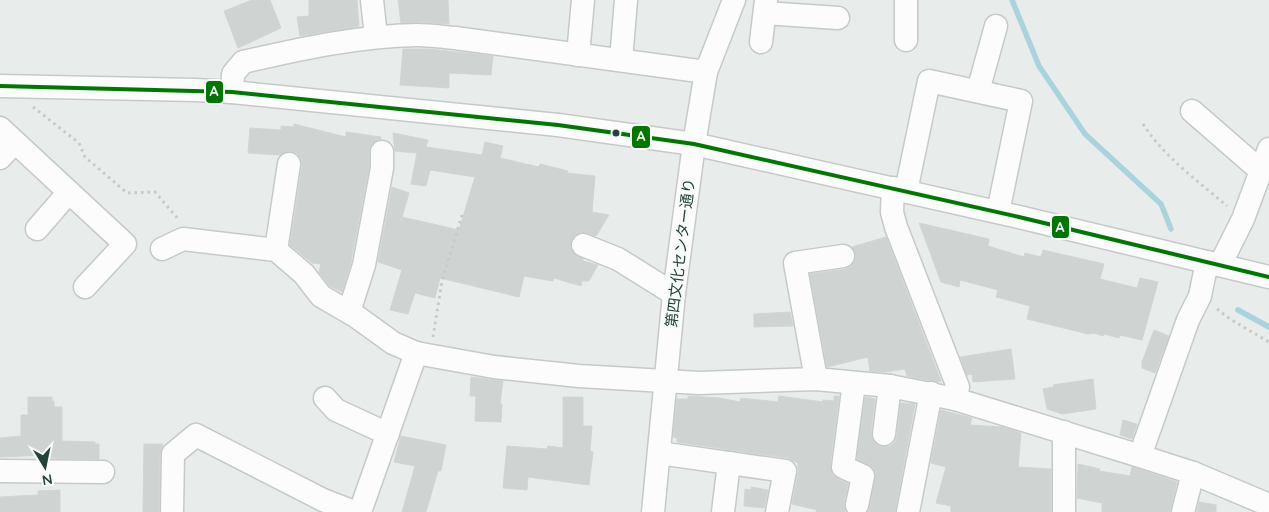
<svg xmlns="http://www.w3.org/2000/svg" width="1269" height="512" font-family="Quicksand,'Noto Sans JP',sans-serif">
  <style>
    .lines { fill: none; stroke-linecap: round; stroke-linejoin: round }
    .stream { stroke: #a9d4db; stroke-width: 5.5 }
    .building { fill: #cfd4d2; stroke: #d1d6d4 }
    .minor-casing { stroke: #c5cac8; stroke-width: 25 }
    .path { stroke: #c3ccca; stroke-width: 3; stroke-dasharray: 2.5 4; stroke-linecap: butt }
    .minor { stroke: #fcfcfc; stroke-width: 22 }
    .bus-1-casing { stroke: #f7fbf9; stroke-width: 8 }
    .bus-1 { stroke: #070; stroke-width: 4 }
    .bus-dot { fill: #24423a; stroke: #f7fbf9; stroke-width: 2 }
    .labels { text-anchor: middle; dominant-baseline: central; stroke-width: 5; stroke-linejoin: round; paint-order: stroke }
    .street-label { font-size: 15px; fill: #24423a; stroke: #f7fbf9 }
    .line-badge { stroke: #f7fbf9; stroke-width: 2 }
    .badge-label { font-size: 14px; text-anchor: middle; font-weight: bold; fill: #fff }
  </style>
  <rect width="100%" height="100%" fill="#e8edeb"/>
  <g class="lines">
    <g class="stream">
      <polyline points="1012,0 1039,66 1085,134 1161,204 1171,229"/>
      <polyline points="1238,310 1269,327"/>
    </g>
  </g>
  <g class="building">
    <polygon points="252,0 270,0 281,28 238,48 224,11"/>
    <polygon points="309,0 357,0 359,26 300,36 297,17 309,16"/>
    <polygon points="398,0 448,0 449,24 422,22 401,23"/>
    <polygon points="403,49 430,49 493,56 491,75 449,73 449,88 400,85"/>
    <polygon points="294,124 346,137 346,132 381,137 381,139 375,141 371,145 369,152 369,167 351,262 342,292 330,286 319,272 321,264 312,263 290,245 302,166 301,159 297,153 290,151 285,152 280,155 248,153 250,128 281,130 281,126 294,127"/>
    <polygon points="393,133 428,140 426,147 482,155 485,142 503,146 500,158 539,167 540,164 568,171 567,173 595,176 592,212 609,215 596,236 581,232 575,235 571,241 570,246 573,253 583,259 583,261 598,265 589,281 582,281 581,286 554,278 553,281 524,276 519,297 440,278 435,298 415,293 408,314 390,310 402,270 378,262 392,187 409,193 402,217 459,230 475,177 430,170 426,186 411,184 417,153 395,151"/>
    <polygon points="919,223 989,239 988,246 1024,257 1025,253 1041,257 1043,250 1104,264 1100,279 1137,288 1140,278 1158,282 1142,340 1120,335 1119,338 1104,334 1103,336 1094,333 1088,334 1027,319 1030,306 996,297 998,290 960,280 959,287 941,282"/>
    <polygon points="886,237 941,381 937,382 907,376 905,369 885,372 870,371 868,357 827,367 810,274 845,269 851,267 855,261 856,255 852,247"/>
    <polygon points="790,312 793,326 754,327 754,314"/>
    <polygon points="1154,330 1169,336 1155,373 1142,368 1142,362"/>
    <polygon points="1011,349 1015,379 973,382 972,374 967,375 960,357"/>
    <polygon points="471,377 503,381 500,404 502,404 501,422 475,421 476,396 470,396"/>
    <polygon points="1093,379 1096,409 1062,414 1047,409 1043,389 1054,387 1053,385"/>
    <polygon points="688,396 719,398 740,402 741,398 778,402 779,396 823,402 823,400 834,401 834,396 839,396 830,466 832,474 838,479 848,484 844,503 846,512 816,512 817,510 792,504 798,474 798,463 787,458 677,442 677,438 673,437 677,399 688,399"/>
    <polygon points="28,397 52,397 52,401 54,401 54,407 62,407 62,441 95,442 95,444 99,444 99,459 47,458 47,455 0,457 0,438 21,436 21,415 28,415"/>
    <polygon points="563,397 583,397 583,426 592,426 590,451 593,452 589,485 528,477 527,490 503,488 507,446 547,449 548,446 563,448"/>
    <polygon points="865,397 875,399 871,432 872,439 876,444 882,447 890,446 895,442 897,436 901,403 915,404 895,512 868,512 876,473 873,467 857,459"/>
    <polygon points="941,410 972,418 970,425 1003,427 1021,433 1018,467 1051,469 1051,512 951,512 951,506 936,503 946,467 931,463"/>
    <polygon points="1123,420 1137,424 1132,439 1120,435"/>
    <polygon points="401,436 446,445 441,471 438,471 426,512 402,512 415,466 394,462"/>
    <polygon points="144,444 163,444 160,454 159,512 143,512"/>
    <polygon points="1078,464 1100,469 1099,471 1130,476 1132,467 1177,482 1170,512 1102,512 1102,503 1077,498"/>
    <polygon points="751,487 768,490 764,508 744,506 745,489 751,490"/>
    <polygon points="60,490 60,512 0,512 0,497 38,495 38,491"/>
    <polygon points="1199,502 1216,505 1216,512 1197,512"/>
  </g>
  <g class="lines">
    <defs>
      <g id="minor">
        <polyline points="372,0 376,37"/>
        <polyline points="765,13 838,18"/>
        <polyline points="906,40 906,0"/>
        <polyline points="761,42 766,0"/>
        <polyline points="578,55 583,0"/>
        <polyline points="621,60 626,0"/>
        <polyline points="0,86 195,90 232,92 558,125 694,144 1019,217 1269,277"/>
        <polyline points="978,91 996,26"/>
        <path d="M 232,92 L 233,74 L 243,62 C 300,49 358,36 417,35 C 429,35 443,37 455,38 L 706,72"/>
        <polyline points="1192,111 1261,171"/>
        <polyline points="0,128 125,244 85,287"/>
        <polyline points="0,158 15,142"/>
        <polyline points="893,188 892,212 896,227 958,387 955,399"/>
        <polyline points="906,191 929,81 1021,101 998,212"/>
        <polyline points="37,229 69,192"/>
        <polyline points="583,245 618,259 674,294"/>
        <polyline points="162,249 183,239 276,250 304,274 321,296 357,317 393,343 416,353 494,367 579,376 699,383 816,379 890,386 955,399 1140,456 1193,473 1269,505"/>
        <polyline points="276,250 289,164"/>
        <polyline points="1220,265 1243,219 1269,149"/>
        <polyline points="349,312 364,265 382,168 382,152"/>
        <polyline points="816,379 795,263 843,256"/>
        <polyline points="854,383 843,467 863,476 857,505"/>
        <polyline points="325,398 336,410 388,434"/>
        <polyline points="884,434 890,386"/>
        <polyline points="659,453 785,471 777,512"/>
        <polyline points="1140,456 1188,320 1200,296 1207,262"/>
        <polyline points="0,471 103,472"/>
        <polyline points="172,512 173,454 196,435 323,500 354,512"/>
        <polyline points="360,512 416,353"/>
        <polyline points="653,512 674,294 694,144 706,72 734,0"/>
        <polyline points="723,512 729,463"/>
        <polyline points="908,512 931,393"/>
        <polyline points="1064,512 1064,432"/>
        <polyline points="1183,512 1193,473"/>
      </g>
    </defs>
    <use href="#minor" class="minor-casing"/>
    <g class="path">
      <polyline points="33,107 79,143 85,157 127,193 155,192 179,220"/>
      <path d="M 1143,124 C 1164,157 1198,181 1227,206"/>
      <polyline points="1217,309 1230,319 1269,342"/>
      <polyline points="433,337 442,281 462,215"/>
    </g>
    <use href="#minor" class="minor"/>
    <defs>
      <polyline id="bus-1" points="0,86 232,92 558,125 694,144 1019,217 1269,277"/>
    </defs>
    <use href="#bus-1" class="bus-1-casing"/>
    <use href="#bus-1" class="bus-1"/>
  </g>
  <circle class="bus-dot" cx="616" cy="133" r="4.5"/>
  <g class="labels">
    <g class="street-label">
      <text transform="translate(680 253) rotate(-83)">第四文化センター通り</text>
    </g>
  </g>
  <g class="line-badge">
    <rect x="205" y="80" width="19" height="24" rx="5" fill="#070"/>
    <rect x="631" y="125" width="20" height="24" rx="5" fill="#070"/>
    <rect x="1051" y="215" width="19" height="24" rx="5" fill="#070"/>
  </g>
  <g class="badge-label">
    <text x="214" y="96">A</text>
    <text x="641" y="141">A</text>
    <text x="1060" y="232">A</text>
  </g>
  <g transform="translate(45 467) rotate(170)" stroke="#f7fbf9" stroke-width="4" paint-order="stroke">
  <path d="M0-4L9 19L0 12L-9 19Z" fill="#24423a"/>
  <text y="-8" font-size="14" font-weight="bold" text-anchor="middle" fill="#24423a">N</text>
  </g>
</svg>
